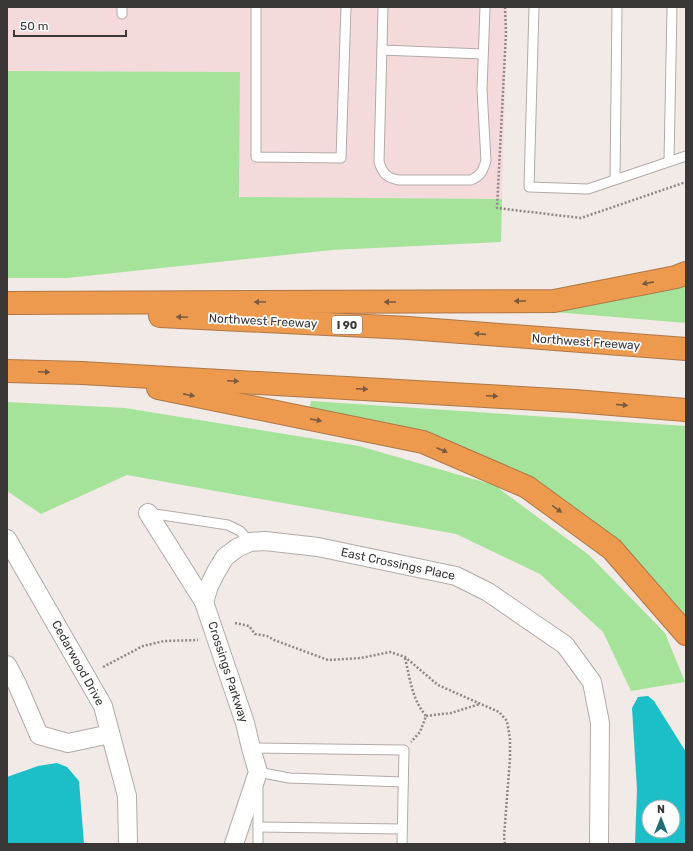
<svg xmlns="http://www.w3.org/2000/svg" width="693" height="851" font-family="Rubik,sans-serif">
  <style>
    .industrial { fill: #f5dadc }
    .green { fill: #a6e39a }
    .water { fill: #1cbfc8; fill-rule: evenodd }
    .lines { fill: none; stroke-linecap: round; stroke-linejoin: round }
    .service-casing { stroke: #b2aba8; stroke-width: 11 }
    .minor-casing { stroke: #b2aba8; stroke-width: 20 }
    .motorway-casing { stroke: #ae7746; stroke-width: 24 }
    .path { stroke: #8d8886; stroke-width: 2.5; stroke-dasharray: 2 2; stroke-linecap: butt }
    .service { stroke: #fff; stroke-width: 9 }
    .minor { stroke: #fff; stroke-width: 18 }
    .motorway { stroke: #ed9a4f; stroke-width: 22 }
    .oneway { fill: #795a3f }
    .labels { text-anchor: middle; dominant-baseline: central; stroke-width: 3.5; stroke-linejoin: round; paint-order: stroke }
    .shield { fill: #fff; stroke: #757372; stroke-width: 1 }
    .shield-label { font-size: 11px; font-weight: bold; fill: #3a3736 }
    .street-label { font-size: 12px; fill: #3a3736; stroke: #fff }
  </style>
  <rect width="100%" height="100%" fill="#f1eae7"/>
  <polygon class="industrial" points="7,7 507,7 502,199 239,197 239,72 7,71"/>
  <g class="green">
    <polygon points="7,71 240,72 239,197 502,199 501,242 332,250 67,278 7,278"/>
    <polygon points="686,279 686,323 554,312 553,306 589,305 638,295"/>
    <polygon points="311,401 686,426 686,619 659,585 599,526 562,498 513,468 439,438 309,409"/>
    <polygon points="7,402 125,408 359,446 494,485 589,555 665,633 685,682 631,691 603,632 540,574 456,534 127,475 41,514 7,491"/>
  </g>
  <g class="water">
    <path d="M 648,696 L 654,701 L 686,752 L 686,844 L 635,844 L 637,790 L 632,708 L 638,697 ZM 649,807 L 673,807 L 673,831 L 649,831 Z"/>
    <polygon points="57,763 67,767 79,781 84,844 7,844 7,777 38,766"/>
  </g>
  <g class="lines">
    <defs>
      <g id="service">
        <polyline points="256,7 256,157 341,158 346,7"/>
        <path d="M 383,7 L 379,162 C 383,174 387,178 399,180 L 471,180 C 481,176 483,170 486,161 L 482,90 L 485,7"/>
        <polyline points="534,7 529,187 588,189 686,156"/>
        <polyline points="122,14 122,7"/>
        <polyline points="382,50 483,54"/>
        <polyline points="669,161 672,7"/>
        <polyline points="615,179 617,7"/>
        <polyline points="149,513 228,525 240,531 250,542"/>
        <polyline points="251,748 404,750 402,844"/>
        <polyline points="258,775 258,772 289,778 403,782"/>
        <polyline points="258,789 258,844"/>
        <polyline points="258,827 402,829"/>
      </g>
      <g id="minor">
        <polyline points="148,513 204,602 245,723 251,748 258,772 234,844"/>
        <polyline points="7,539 103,706 127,796 128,844"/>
        <polyline points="204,602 209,586 216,572 225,557 237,548 250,542 265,541 318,547 456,576 488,592 565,645 592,682 600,723 599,844"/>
        <polyline points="7,665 17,684 39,735 68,743 110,734"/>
      </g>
      <g id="motorway">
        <polyline points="7,303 554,301 676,277 686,273"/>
        <polyline points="160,316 408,328 686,349"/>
        <polyline points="7,371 82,373 574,401 686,410"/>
        <polyline points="158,388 423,442 527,487 612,549 686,634"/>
      </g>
    </defs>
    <use href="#service" class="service-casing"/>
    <use href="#minor" class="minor-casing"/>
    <use href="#motorway" class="motorway-casing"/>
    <g class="path">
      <polyline points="505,7 506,33 497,208 581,218 686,182"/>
      <polyline points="235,623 249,626 255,634 267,636 274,640 328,660 361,658 390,652 405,657 438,685 499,712 507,721 510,739 510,758 504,837 505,844"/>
      <path d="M 405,658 C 410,679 412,699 426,716 L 420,732 L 411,742"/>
      <polyline points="103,667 143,646 164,641 198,640"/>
      <polyline points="426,716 451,713 480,704"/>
    </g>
    <use href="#service" class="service"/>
    <use href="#minor" class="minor"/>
    <use href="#motorway" class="motorway"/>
  </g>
  <defs><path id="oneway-solid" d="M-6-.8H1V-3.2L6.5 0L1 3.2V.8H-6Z"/></defs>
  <g class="oneway">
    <use href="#oneway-solid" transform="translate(648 283) rotate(169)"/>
    <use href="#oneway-solid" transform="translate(520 301) rotate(180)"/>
    <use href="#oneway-solid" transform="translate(260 302) rotate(180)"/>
    <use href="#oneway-solid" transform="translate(390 302) rotate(180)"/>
    <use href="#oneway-solid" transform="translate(182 317) rotate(-177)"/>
    <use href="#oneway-solid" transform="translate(480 334) rotate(-176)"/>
    <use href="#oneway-solid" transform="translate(44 372) rotate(2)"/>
    <use href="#oneway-solid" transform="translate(233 381) rotate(3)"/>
    <use href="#oneway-solid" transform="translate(362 389) rotate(3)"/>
    <use href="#oneway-solid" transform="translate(189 395) rotate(11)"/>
    <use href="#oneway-solid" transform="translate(492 396) rotate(3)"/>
    <use href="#oneway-solid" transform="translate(622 405) rotate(5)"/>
    <use href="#oneway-solid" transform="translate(316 420) rotate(11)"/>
    <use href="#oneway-solid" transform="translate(442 450) rotate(23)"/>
    <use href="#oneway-solid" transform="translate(557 509) rotate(36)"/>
  </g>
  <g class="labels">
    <rect class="shield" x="332" y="316" width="30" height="18" rx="3"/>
    <g class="shield-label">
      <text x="347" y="325">I 90</text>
    </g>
    <g class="street-label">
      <text transform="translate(263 321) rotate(3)">Northwest Freeway</text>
      <text transform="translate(586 342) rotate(4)">Northwest Freeway</text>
      <text transform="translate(398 564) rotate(12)">East Crossings Place</text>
      <text transform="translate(78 663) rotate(61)">Cedarwood Drive</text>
      <text transform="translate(228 672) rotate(72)">Crossings Parkway</text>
    </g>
  </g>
  <rect width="693" height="851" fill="none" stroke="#3a3736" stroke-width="16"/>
  <g transform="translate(661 819)"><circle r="19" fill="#ffffff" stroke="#b0afaf"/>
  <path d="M0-3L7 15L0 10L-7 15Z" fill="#216d72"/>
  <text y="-6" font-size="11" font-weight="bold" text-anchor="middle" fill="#3a3736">N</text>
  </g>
  <path d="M14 30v6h112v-6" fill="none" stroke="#3a3736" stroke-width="2"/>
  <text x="20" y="30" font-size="12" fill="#3a3736" stroke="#ffffff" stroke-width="3" paint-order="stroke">50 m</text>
</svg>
